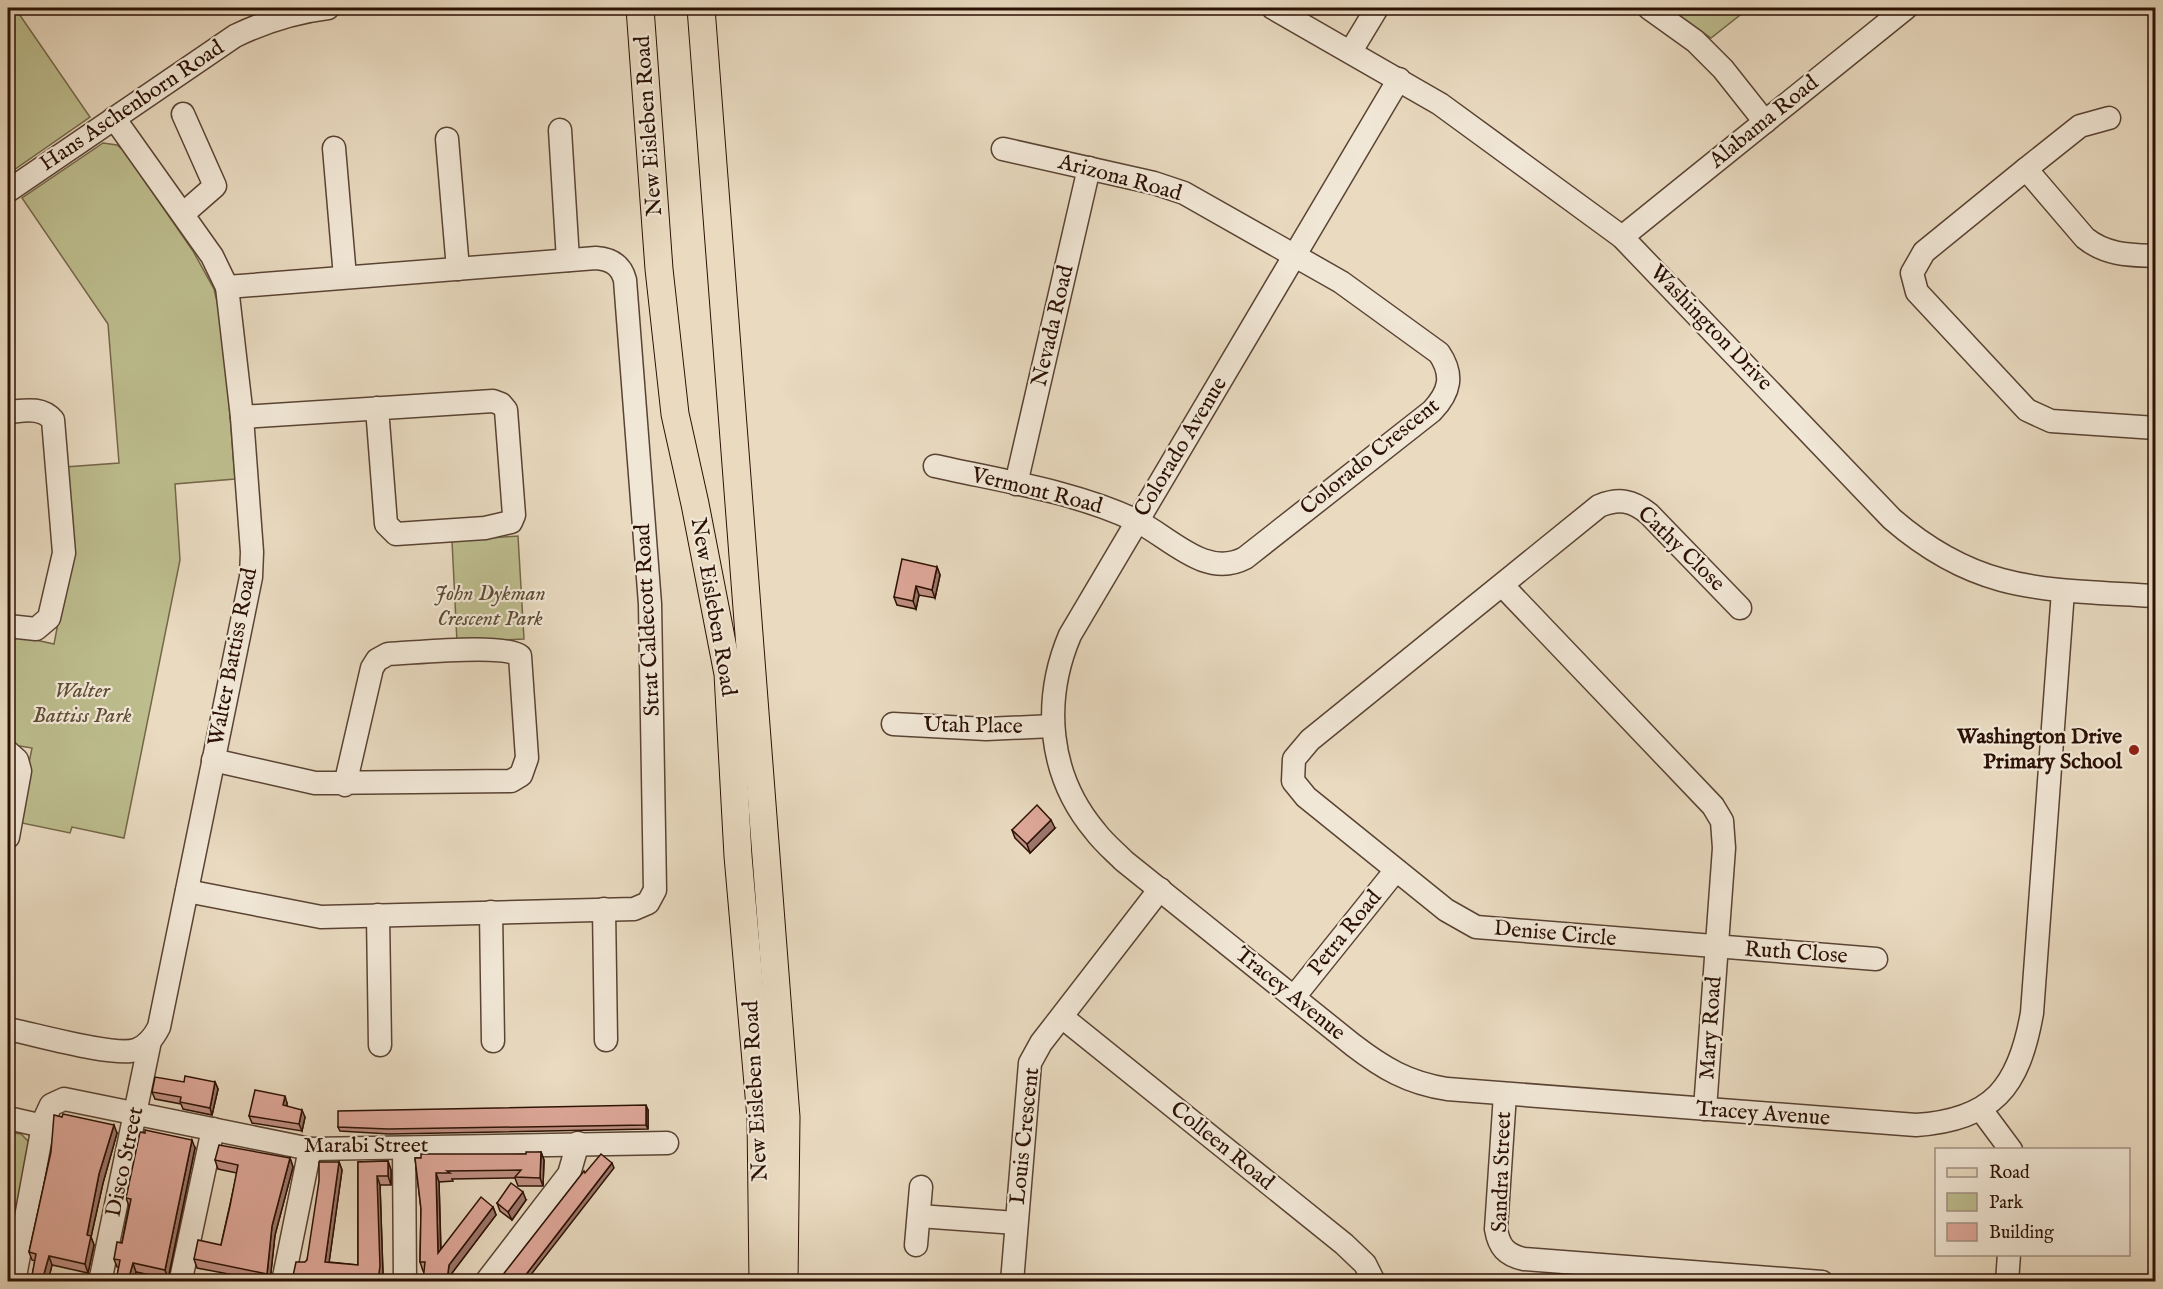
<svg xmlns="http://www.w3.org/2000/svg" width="2163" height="1289" font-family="'IM FELL English',serif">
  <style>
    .green { fill: #bdbd8e; stroke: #746749; stroke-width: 1.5 }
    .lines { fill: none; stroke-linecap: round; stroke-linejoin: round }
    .minor-casing { stroke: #5a4333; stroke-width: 25 }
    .major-casing { stroke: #2b1104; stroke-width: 29 }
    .minor { stroke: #f1e7d6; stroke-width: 22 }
    .major { stroke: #e9dac0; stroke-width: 27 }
    .wall { fill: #c09084; stroke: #2b1104; stroke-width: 1.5 }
    .shaded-wall { fill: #9c766c; stroke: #2b1104; stroke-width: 1.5 }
    .building { fill: #dfa89a; stroke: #2b1104; stroke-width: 1.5 }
    .poi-dot { fill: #8f2418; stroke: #f1e7d6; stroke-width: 2 }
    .labels { text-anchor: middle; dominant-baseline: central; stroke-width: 4.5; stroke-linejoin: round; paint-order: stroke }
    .street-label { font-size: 22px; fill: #2b1104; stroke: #f1e7d6 }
    .park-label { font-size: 22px; font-style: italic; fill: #5e4d34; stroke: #f1e7d6 }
    .poi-label { font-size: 22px; font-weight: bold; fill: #2b1104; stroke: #f1e7d6; text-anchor: end }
  </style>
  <rect width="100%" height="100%" fill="#e9dac0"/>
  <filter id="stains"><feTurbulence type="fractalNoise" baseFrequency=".00333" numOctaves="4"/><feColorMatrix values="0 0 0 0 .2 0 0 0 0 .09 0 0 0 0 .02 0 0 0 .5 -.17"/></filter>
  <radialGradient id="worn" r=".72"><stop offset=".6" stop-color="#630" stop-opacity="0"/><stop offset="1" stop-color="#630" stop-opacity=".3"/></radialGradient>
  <g class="green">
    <polygon points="8,8 15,8 90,117 8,174"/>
    <polygon points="1669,8 1749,8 1711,38"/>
    <polygon points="103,143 117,145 124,151 193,251 214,289 223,327 235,479 175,484 180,560 124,838 72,827 70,833 17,822 32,748 8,744 8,662 13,635 54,644 71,555 65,467 119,463 108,324 22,198"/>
    <polygon points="518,536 524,639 457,642 452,541"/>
    <polygon points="8,1132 21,1134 29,1142 8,1257"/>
  </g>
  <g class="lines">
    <defs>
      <g id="minor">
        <path d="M 1273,8 L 1440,104 L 1622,237 L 1892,519 C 1980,595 2046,589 2156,596"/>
        <polyline points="1649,8 1695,41 1723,69 1765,122"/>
        <polyline points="1351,51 1377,8"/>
        <path d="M 1399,79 L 1070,635 C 1042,701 1048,775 1095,831 C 1103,842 1114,851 1124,861 L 1353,1045 C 1383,1068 1408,1083 1447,1089 L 1916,1125 C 1993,1120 2019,1087 2032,1013 L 2063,591"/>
        <polyline points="183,114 215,186 183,214"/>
        <polyline points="560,130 568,260"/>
        <polyline points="447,139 458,269"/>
        <polyline points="334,148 345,277"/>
        <polyline points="2026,169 2080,126 2109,118"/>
        <path d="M 8,191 L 235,36 C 266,21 294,12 328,8"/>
        <polyline points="1622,237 1906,8"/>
        <path d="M 2156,256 C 2129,255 2106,255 2085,238 L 2026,169 L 1924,252 L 1912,273 L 1917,292 L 2027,410 L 2051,421 L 2156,428"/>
        <path d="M 8,412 C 23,411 41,406 53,420 L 64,553 L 49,618 L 36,629 L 8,626"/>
        <polyline points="242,417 493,401 501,404 506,410 514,515 511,522 485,528 396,534 386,524 377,408"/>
        <path d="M 935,466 C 1002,481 1073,491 1135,520 C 1170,537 1205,579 1245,558 L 1432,411 C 1450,392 1454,375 1439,353 L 1341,282 L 1184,193 L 1154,183 L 1003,149"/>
        <polyline points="1016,484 1089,168"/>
        <polyline points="1503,586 1713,806 1722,821 1724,848 1705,1109"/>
        <path d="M 1740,608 L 1649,514 C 1632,500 1619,498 1599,506 L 1310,740 L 1294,759 L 1293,781 L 1306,797 L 1446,910 L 1476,927 L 1876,959"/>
        <polyline points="893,724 986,729 1053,726"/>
        <polyline points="8,752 17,760 20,771 8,837"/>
        <path d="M 213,760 L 315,783 L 511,781 L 521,775 L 527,758 L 520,656 C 503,643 414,653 388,654 L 377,660 L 372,668 L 345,785"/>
        <path d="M 187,891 L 321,917 L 634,909 L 648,903 L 655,890 L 650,604 L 625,280 C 621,265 611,259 596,258 L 227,287"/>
        <polyline points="604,909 606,1040"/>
        <polyline points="491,912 493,1041"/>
        <polyline points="378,915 380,1045"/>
        <polyline points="1294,997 1396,870"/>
        <polyline points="1062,1017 1344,1244 1365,1264 1374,1282"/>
        <path d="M 8,1029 C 34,1034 114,1057 136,1050 C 147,1046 154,1037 159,1027 L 251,577 L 252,552 L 242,417 L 227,287 L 212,256 L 114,118"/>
        <path d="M 1505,1094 L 1496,1229 C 1499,1247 1506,1255 1524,1259 L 1822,1282"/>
        <polyline points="1982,1111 2011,1150"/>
        <polyline points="8,1118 43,1126"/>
        <polyline points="404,1148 405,1282"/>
        <polyline points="919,1216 1016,1223"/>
        <polyline points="916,1245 921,1187"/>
        <polyline points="181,1279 213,1129"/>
        <polyline points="14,1282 44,1120 51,1105 64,1099 310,1149 667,1143"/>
        <polyline points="100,1282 150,1041"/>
        <polyline points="283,1282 310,1149"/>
        <polyline points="486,1282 569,1174 578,1143"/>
        <polyline points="1012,1282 1030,1063 1041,1043 1160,889"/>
        <polyline points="2007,1282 2009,1254"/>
      </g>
      <g id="major">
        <polyline points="640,8 659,269 675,414 695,504 728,674 738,856 761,1118 763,1282"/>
        <polyline points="701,8 786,1117 784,1282"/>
      </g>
    </defs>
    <use href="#minor" class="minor-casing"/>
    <use href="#major" class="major-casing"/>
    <use href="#minor" class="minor"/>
    <use href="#major" class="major"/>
  </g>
  <g class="wall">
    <polygon points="937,567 940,575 935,598 919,595 916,609 897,605 894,597"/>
    <polygon points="1055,828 1030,853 1015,838 1012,830"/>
    <polygon points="184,1082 215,1082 218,1089 212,1115 183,1109 181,1104 155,1099 152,1092"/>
    <polygon points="287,1103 287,1106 305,1117 302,1131 252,1123 249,1116"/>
    <polygon points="648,1110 648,1129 389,1134 340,1131 338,1127"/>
    <polygon points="117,1133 103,1183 91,1237 94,1245 88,1273 52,1265 48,1281 31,1281 35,1261 32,1260 29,1252 51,1152"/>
    <polygon points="195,1148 168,1279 136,1272 133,1281 116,1281 119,1267 117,1267 114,1259 122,1243 129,1206 126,1198"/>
    <polygon points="541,1152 544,1160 543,1186 518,1186 515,1178 452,1179 453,1181 439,1182 441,1249 493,1207 496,1215 452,1273 451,1281 423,1281 424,1271 423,1271 420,1262 421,1209 415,1158 526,1154"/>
    <polygon points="290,1158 293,1167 275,1235 270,1281 265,1281 197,1268 194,1259 221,1245 237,1173 218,1169 215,1160"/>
    <polygon points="388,1161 391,1170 391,1185 380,1185 383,1275 382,1281 295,1281 293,1276 307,1260 339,1162 342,1170 329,1262 358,1265 358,1162"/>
    <polygon points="526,1200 512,1220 500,1211 497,1203"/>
  </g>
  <g class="shaded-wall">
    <polygon points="937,567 940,575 935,598 932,590"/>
    <polygon points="916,586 919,595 916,609 913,601"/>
    <polygon points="1051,820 1055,828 1030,853 1027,844"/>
    <polygon points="215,1082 218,1089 212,1115 210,1108"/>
    <polygon points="285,1096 287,1103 285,1112 283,1105"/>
    <polygon points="646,1105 648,1110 648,1129 646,1125"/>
    <polygon points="302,1110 305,1117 302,1131 299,1124"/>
    <polygon points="114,1125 117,1133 103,1183 91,1237 94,1245 88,1273 85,1264 87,1235 99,1174"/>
    <polygon points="192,1140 195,1148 168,1279 165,1270"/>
    <polygon points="541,1152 544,1160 543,1186 540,1178"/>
    <polygon points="290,1158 293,1167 275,1235 270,1281 267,1274 272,1226"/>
    <polygon points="388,1161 391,1170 391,1185 388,1176"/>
    <polygon points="339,1162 342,1170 328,1270 325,1262"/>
    <polygon points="612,1163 614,1168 526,1281 521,1281"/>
    <polygon points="436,1173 439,1182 441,1261 438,1253"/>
    <polygon points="377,1176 380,1185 383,1275 382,1281 378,1281"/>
    <polygon points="523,1192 526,1200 512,1220 508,1212"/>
    <polygon points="493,1207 496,1215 452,1273 451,1281 447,1281 449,1265"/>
    <polygon points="49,1256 52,1265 48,1281 42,1281"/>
    <polygon points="133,1263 136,1272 133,1281 128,1281"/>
  </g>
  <g class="building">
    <polygon points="902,559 937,567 932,590 916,586 913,601 894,597"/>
    <polygon points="1037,805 1051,820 1027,844 1012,830"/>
    <polygon points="185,1076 215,1082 210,1108 180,1102 181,1097 152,1092 155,1077 184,1082"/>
    <polygon points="255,1090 285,1096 283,1105 302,1110 299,1124 249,1116"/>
    <polygon points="646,1105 646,1125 388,1129 338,1127 338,1111"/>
    <polygon points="63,1114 114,1125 99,1174 87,1235 91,1236 85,1264 49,1256 42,1281 31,1281 36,1254 29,1252 51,1152 54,1115 62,1117"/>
    <polygon points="145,1130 192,1140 165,1270 133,1263 128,1281 116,1281 120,1260 114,1259 117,1242 122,1243 131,1199 126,1198 140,1132 145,1133"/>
    <polygon points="219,1145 290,1158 272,1226 267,1274 194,1259 198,1240 221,1245 230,1206 238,1165 215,1160"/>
    <polygon points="526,1152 541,1152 540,1178 515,1177 521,1170 447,1171 450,1173 436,1173 438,1253 481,1197 493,1207 449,1265 447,1281 423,1281 425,1262 420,1262 421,1209 415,1158 421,1158 421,1154 526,1154"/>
    <polygon points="601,1154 612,1163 521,1281 498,1281 584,1171 585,1173"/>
    <polygon points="388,1161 388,1176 377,1176 380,1266 378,1281 351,1281 293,1276 296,1262 305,1262 307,1260 319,1181 319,1162 339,1162 325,1262 358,1265 358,1162"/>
    <polygon points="511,1183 523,1192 508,1212 497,1203"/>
  </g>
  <circle class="poi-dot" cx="2134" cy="750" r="6"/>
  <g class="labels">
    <g class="street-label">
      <text transform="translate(132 106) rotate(-34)">Hans Aschenborn Road</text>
      <text transform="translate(1764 122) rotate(-39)">Alabama Road</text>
      <text transform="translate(649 126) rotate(-94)">New Eisleben Road</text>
      <text transform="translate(1120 178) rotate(15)">Arizona Road</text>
      <text transform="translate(1053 326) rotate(-77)">Nevada Road</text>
      <text transform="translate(1711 328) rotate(46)">Washington Drive</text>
      <text transform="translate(1181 447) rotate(-59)">Colorado Avenue</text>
      <text transform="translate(1370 457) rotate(-39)">Colorado Crescent</text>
      <text transform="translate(1037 491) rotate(14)">Vermont Road</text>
      <text transform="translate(1681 549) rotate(44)">Cathy Close</text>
      <text transform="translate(713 607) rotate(80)">New Eisleben Road</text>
      <text transform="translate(648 620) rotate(-93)">Strat Caldecott Road</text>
      <text transform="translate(233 657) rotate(-79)">Walter Battiss Road</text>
      <text transform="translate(973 726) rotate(1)">Utah Place</text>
      <text transform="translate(1345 933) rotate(-51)">Petra Road</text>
      <text transform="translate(1555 934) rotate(5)">Denise Circle</text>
      <text transform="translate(1796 953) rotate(4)">Ruth Close</text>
      <text transform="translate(1290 994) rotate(39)">Tracey Avenue</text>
      <text transform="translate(1711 1028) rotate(-86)">Mary Road</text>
      <text transform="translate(756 1091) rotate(-93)">New Eisleben Road</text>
      <text transform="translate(1763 1114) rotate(4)">Tracey Avenue</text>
      <text transform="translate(1025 1136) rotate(-84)">Louis Crescent</text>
      <text x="366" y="1146">Marabi Street</text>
      <text transform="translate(1222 1146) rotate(39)">Colleen Road</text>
      <text transform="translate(125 1162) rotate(-78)">Disco Street</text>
      <text transform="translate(1502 1172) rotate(-88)">Sandra Street</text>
    </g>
    <g class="park-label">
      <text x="490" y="594">John Dykman<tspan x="490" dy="25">Crescent Park</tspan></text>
      <text x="82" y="691">Walter<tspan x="82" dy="25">Battiss Park</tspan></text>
    </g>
    <g class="poi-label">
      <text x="2122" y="737">Washington Drive<tspan x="2122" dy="25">Primary School</tspan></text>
    </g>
  </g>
  <rect width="2163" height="1289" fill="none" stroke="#e9dac0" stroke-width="30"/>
  <rect x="9" y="9" width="2145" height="1271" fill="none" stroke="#2b1104" stroke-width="3"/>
  <rect x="15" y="15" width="2133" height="1259" fill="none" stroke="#2b1104" stroke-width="1.5"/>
  <rect x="1935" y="1148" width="195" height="108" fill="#f1e7d6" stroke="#a29182" stroke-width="1.5"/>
  <rect x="1947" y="1168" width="30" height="9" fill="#e9dac0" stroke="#a29182" stroke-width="1.5"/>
  <text x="1989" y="1178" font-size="18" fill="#2b1104">Road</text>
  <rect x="1947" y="1193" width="30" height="18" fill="#bdbd8e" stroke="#a29182" stroke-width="1.5"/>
  <text x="1989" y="1208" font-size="18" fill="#2b1104">Park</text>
  <rect x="1947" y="1223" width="30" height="18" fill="#dfa89a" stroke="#a29182" stroke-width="1.5"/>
  <text x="1989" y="1238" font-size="18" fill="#2b1104">Building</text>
  <rect width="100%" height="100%" filter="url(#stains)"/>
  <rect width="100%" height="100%" fill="url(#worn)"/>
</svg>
